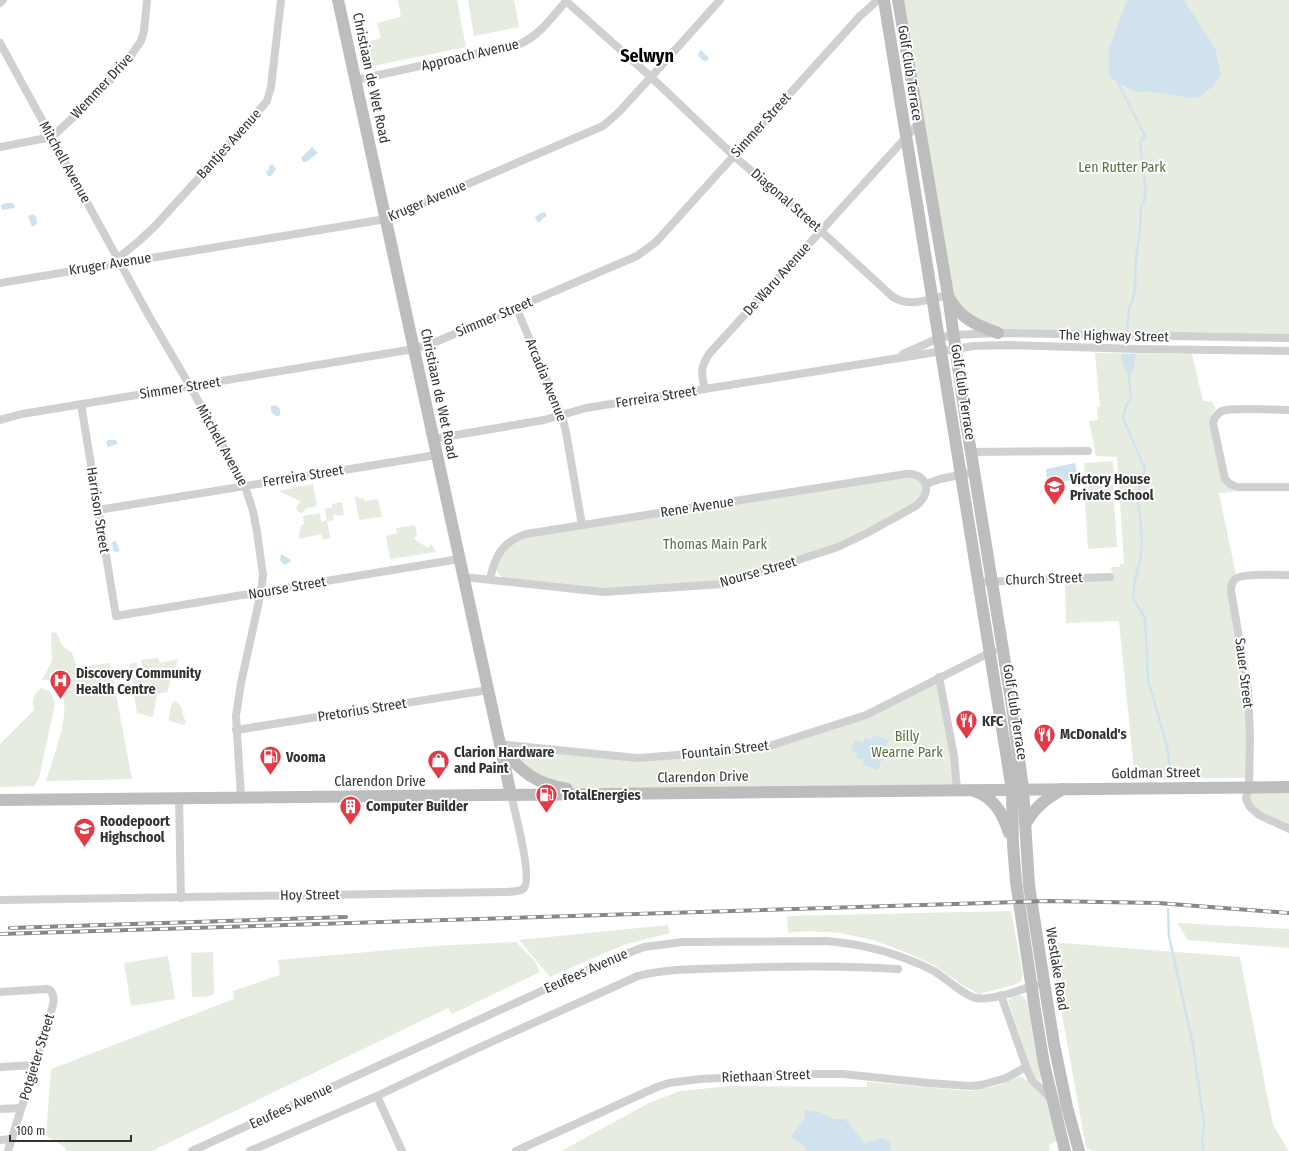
<svg xmlns="http://www.w3.org/2000/svg" width="1289" height="1151" font-family="'Fira Sans Condensed',sans-serif">
  <style>
    .green { fill: #e6ecdf }
    .water { fill: #cfe2ee }
    .lines { fill: none; stroke-linecap: round; stroke-linejoin: round }
    .stream { stroke: #cfe2ee; stroke-width: 2.5 }
    .street { stroke: #d0d0d0; stroke-width: 8 }
    .secondary { stroke: #bdbdbd; stroke-width: 12 }
    .rail-casing { stroke: #888; stroke-width: 4 }
    .rail { stroke: #fff; stroke-width: 2.5; stroke-dasharray: 8; stroke-linecap: butt }
    .labels { text-anchor: middle; dominant-baseline: central; stroke-width: 4; stroke-linejoin: round; paint-order: stroke }
    .street-label { font-size: 14px; fill: #333; stroke: #fff }
    .park-label { font-size: 14px; fill: #56703f; stroke: #fff }
    .poi-label { font-size: 14px; font-weight: bold; fill: #333; stroke: #fff; text-anchor: start }
    .district-label { font-size: 18px; font-weight: bold; fill: #000; stroke: #fff }
  </style>
  <rect width="100%" height="100%" fill="#fff"/>
  <g class="green">
    <polygon points="398,0 457,0 466,47 363,68 357,45 381,38 377,23 401,17"/>
    <polygon points="468,0 514,0 519,27 474,36"/>
    <polygon points="903,0 1289,0 1289,336 998,330 979,323 954,302"/>
    <polygon points="1095,353 1192,354 1203,401 1212,402 1216,409 1212,413 1217,454 1234,492 1219,493 1236,575 1233,577 1246,690 1248,735 1246,778 1135,779 1119,621 1066,623 1065,582 1112,575 1111,567 1120,567 1120,564 1124,563 1117,457 1096,456 1089,421 1098,420 1097,407 1100,407"/>
    <polygon points="1113,461 1114,479 1085,481 1084,463"/>
    <path d="M 915,477 L 923,484 L 921,499 L 913,504 L 838,544 L 725,581 L 607,589 L 503,578 L 498,573 L 496,569 C 503,549 508,545 528,537 L 870,483 Z"/>
    <polygon points="313,484 317,506 305,509 304,512 300,513 296,509 300,501 279,491"/>
    <polygon points="1113,485 1117,547 1088,549 1084,487"/>
    <polygon points="355,497 359,497 359,499 363,498 364,501 378,499 382,517 359,520"/>
    <polygon points="342,502 344,514 339,516 335,514 333,516 334,520 327,521 325,509 332,507 332,504"/>
    <path d="M 320,513 L 321,522 L 327,520 L 330,538 L 323,540 L 321,534 L 299,539 C 298,535 301,530 301,525 L 304,524 L 303,516 Z"/>
    <polygon points="415,525 417,534 414,539 428,548 431,544 436,552 390,559 386,536 397,533 396,528"/>
    <path d="M 56,632 L 62,645 L 72,653 L 77,667 L 110,663 L 132,779 L 46,781 C 53,758 67,724 64,701 C 63,693 59,687 54,681 L 42,680 L 52,661 L 51,633 Z"/>
    <polygon points="158,658 160,663 178,659 167,692 157,694 153,717 137,713 129,664 137,662 138,669 142,668 141,660"/>
    <polygon points="937,682 951,758 954,785 586,790 546,782 504,748 637,761 746,753 838,727"/>
    <path d="M 41,688 L 51,692 L 55,704 L 39,778 L 34,786 L 0,787 L 0,744 L 34,710 C 32,701 33,694 41,688 Z"/>
    <polygon points="175,701 178,703 183,711 182,715 185,716 184,720 186,721 185,725 169,721 169,717 172,703"/>
    <polygon points="1251,791 1289,791 1289,826 1262,814 1250,802"/>
    <polygon points="1011,911 1023,975 1021,981 1014,985 979,994 961,984 934,965 905,952 873,940 840,933 808,931 788,933 787,916"/>
    <polygon points="1177,923 1289,929 1289,948 1188,940"/>
    <polygon points="668,925 670,933 623,945 550,977 519,940"/>
    <polygon points="516,942 535,961 540,972 452,1014 448,1008 152,1151 66,1151 65,1147 46,1136 51,1069 234,999 233,991 280,975 278,960 435,946"/>
    <polygon points="1049,942 1240,957 1273,1125 1289,1151 1093,1151 1086,1148"/>
    <polygon points="213,952 214,994 210,996 192,997 191,953"/>
    <polygon points="168,956 175,999 131,1006 124,963"/>
    <polygon points="1020,995 1025,998 1027,1002 1041,1082 1033,1075 1008,1000 1014,996"/>
    <polygon points="1020,1076 1034,1084 1046,1099 1058,1140 1049,1145 1050,1151 561,1151 649,1103 680,1091 731,1086 867,1087 867,1082 970,1091 996,1086"/>
  </g>
  <g class="water">
    <polygon points="1127,0 1184,0 1215,48 1221,75 1212,87 1199,97 1191,98 1146,91 1136,92 1118,83 1109,76 1109,49"/>
    <polygon points="701,50 709,58 706,62 699,57 698,54"/>
    <polygon points="312,147 318,153 306,162 303,162 301,158"/>
    <polygon points="272,164 276,169 271,176 268,176 266,172 269,169 269,166"/>
    <polygon points="6,203 13,203 15,208 2,210 1,205"/>
    <polygon points="545,212 547,216 543,218 540,222 537,221 535,217 541,213"/>
    <polygon points="33,214 36,217 37,224 32,227 28,216"/>
    <path d="M 1122,354 L 1137,354 L 1134,360 L 1135,367 L 1131,375 C 1124,370 1120,362 1122,354 Z"/>
    <polygon points="276,405 280,409 280,414 279,416 276,416 271,412 271,406"/>
    <polygon points="108,440 116,440 118,444 108,447 106,442"/>
    <polygon points="1075,463 1078,479 1047,484 1046,469"/>
    <polygon points="116,541 120,551 116,552 113,551 112,542"/>
    <polygon points="281,554 291,560 290,562 284,565 280,560"/>
    <polygon points="873,735 888,740 878,770 863,765 864,760 856,758 858,753 851,751 855,740 863,743 865,737 872,740"/>
    <polygon points="804,1110 820,1112 832,1119 845,1119 859,1136 864,1144 881,1138 889,1141 891,1151 805,1151 807,1148 791,1137 805,1118"/>
  </g>
  <g class="lines">
    <g class="stream">
      <polyline points="1118,83 1145,136 1140,142 1145,184 1146,191 1144,201 1141,206 1140,230 1136,258 1135,288 1133,299 1129,309 1125,348"/>
      <polyline points="1128,371 1131,398 1126,406 1123,418 1145,469 1137,495 1141,526 1142,544 1140,561 1135,580 1133,598 1145,618 1148,680 1167,746 1171,775"/>
      <polyline points="1168,909 1169,936 1193,1045 1204,1124 1202,1142 1203,1151"/>
    </g>
    <g class="street">
      <path d="M 566,1 L 651,77 L 734,156 L 821,231 L 893,297 C 911,308 929,299 948,295"/>
      <polyline points="0,3 3,0"/>
      <polyline points="0,43 149,316 190,386 245,486 253,511 257,532 263,575 261,592 241,683 236,716 241,797"/>
      <path d="M 356,80 L 520,44 C 540,35 552,17 567,0"/>
      <polyline points="0,147 52,137 96,96 125,64 141,41 144,31 147,0"/>
      <polyline points="118,258 139,241 155,226 217,158 267,101 271,87 281,0"/>
      <polyline points="0,283 386,219 603,126 618,113 651,77 720,0"/>
      <polyline points="516,307 562,416 566,432 582,525"/>
      <polyline points="903,354 939,338 953,335 998,333 1289,338"/>
      <path d="M 705,389 C 701,373 700,368 709,354 L 919,123"/>
      <polyline points="81,404 116,616 459,559"/>
      <path d="M 1289,410 C 1276,410 1232,407 1222,411 C 1217,414 1214,417 1213,423 L 1225,479 L 1230,484 L 1237,487 L 1289,487"/>
      <polyline points="0,420 22,414 414,349 438,341 637,256 656,242 860,16 878,0"/>
      <polyline points="433,439 544,420 586,408 974,346 1007,345 1137,349 1289,351"/>
      <polyline points="972,452 1088,451"/>
      <polyline points="98,510 436,455"/>
      <path d="M 1289,575 C 1279,575 1242,573 1235,579 C 1232,582 1231,587 1231,591 L 1248,690 L 1250,736 L 1249,786 L 1246,799 L 1250,807 L 1259,815 L 1289,829"/>
      <path d="M 464,577 L 603,592 L 724,584 L 838,547 L 867,533 L 916,506 C 924,499 927,494 926,484 L 940,479 L 975,472"/>
      <path d="M 490,579 C 495,556 502,542 526,534 L 906,474 C 915,473 921,476 926,484"/>
      <polyline points="978,582 1110,577"/>
      <polyline points="939,677 954,756 957,789"/>
      <polyline points="236,730 488,690"/>
      <polyline points="499,744 637,758 746,750 766,747 866,715 993,651"/>
      <polyline points="179,798 181,898"/>
      <path d="M 0,900 L 502,892 C 508,892 518,892 523,889 C 534,882 514,808 511,795"/>
      <path d="M 0,992 L 47,989 L 50,990 C 57,998 52,1007 50,1016 L 8,1151"/>
      <polyline points="1001,995 1028,1072 1032,1080 1051,1099"/>
      <polyline points="0,1067 34,1065"/>
      <polyline points="377,1096 402,1151"/>
      <polyline points="0,1109 21,1108"/>
      <polyline points="0,1140 12,1139"/>
      <path d="M 192,1151 L 605,962 L 644,947 L 683,942 L 826,941 C 862,944 900,954 932,970 C 945,977 964,996 976,998 C 992,1001 1020,990 1036,985"/>
      <path d="M 250,1151 L 377,1096 L 478,1048 L 638,976 C 669,968 701,969 732,968 C 788,966 842,965 898,969"/>
      <polyline points="516,1151 657,1087 669,1083 700,1079 798,1074 843,1074 928,1083 971,1086 981,1085 1006,1078 1026,1067"/>
    </g>
    <g class="secondary">
      <polyline points="338,0 511,795"/>
      <polyline points="884,0 1012,790 1013,845 1016,882 1035,1010 1044,1064 1065,1151"/>
      <polyline points="898,0 948,295 964,409 1012,706 1023,789 1029,885 1044,982 1054,1044 1067,1107 1079,1151"/>
      <path d="M 949,298 C 961,319 976,325 998,333"/>
      <path d="M 501,749 C 524,773 534,783 567,789"/>
      <path d="M 974,791 C 994,797 1003,814 1009,833"/>
      <polyline points="0,800 1289,787"/>
      <path d="M 1026,823 C 1035,807 1047,798 1063,789"/>
    </g>
    <defs>
      <g id="rail">
        <polyline points="10,928 346,917"/>
        <polyline points="0,934 1047,901 1158,903 1289,913"/>
      </g>
    </defs>
    <use href="#rail" class="rail-casing"/>
    <use href="#rail" class="rail"/>
  </g>
  <defs>
    <symbol id="school-pin" viewBox="-11 -11 22 30"><path d="M0 17L-7.5 6A9.5 9.5 0 1 1 7.5 6Z" fill="#e63946" stroke="#fff"/><path d="M0-5L7-2L0 1L-7-2ZM-4 1L0 2.5L4 1V4Q0 6-4 4Z" fill="#fff"/></symbol>
    <symbol id="hospital-pin" viewBox="-11 -11 22 30"><path d="M0 17L-7.5 6A9.5 9.5 0 1 1 7.5 6Z" fill="#e63946" stroke="#fff"/><path d="M-5-5h3v3.5h4V-5h3V5h-3V1.5h-4V5h-3Z" fill="#fff"/></symbol>
    <symbol id="restaurant-pin" viewBox="-11 -11 22 30"><path d="M0 17L-7.5 6A9.5 9.5 0 1 1 7.5 6Z" fill="#e63946" stroke="#fff"/><path d="M-5-6h1v4h1v-4h1v4h1v-4h1v5L-1.5 .5V6h-2V.5L-5-1ZM5-6V6H3V1.5H1.5Q1.5-4 5-6Z" fill="#fff"/></symbol>
    <symbol id="fuel-pin" viewBox="-11 -11 22 30"><path d="M0 17L-7.5 6A9.5 9.5 0 1 1 7.5 6Z" fill="#e63946" stroke="#fff"/><path d="M-5.5-6h7V0h2V4h1.3V-2.5L3-4.5l.8-.8L6-3V5H2.5V1h-1V6h-7ZM-4.2-4.7v3.2H.2V-4.7Z" fill="#fff"/></symbol>
    <symbol id="shop-pin" viewBox="-11 -11 22 30"><path d="M0 17L-7.5 6A9.5 9.5 0 1 1 7.5 6Z" fill="#e63946" stroke="#fff"/><path d="M-5-2.5h2.3a2.7 3.5 0 0 1 5.4 0H5L5.5 6h-11ZM-1.5-2.5h3a1.5 2.3 0 0 0-3 0Z" fill="#fff"/></symbol>
    <symbol id="building-pin" viewBox="-11 -11 22 30"><path d="M0 17L-7.5 6A9.5 9.5 0 1 1 7.5 6Z" fill="#e63946" stroke="#fff"/><path d="M-4-6H4V6H1V3H-1V6H-4ZM-2.5-4.3h1.7v1.8h-1.7ZM.8-4.3h1.7v1.8H.8ZM-2.5-1h1.7V.8h-1.7ZM.8-1h1.7V.8H.8Z" fill="#fff"/></symbol>
  </defs>
  <g fill-rule="evenodd">
    <use href="#school-pin" x="1042" y="474" width="25" height="34"/>
    <use href="#hospital-pin" x="48" y="668" width="25" height="34"/>
    <use href="#restaurant-pin" x="954" y="708" width="25" height="34"/>
    <use href="#restaurant-pin" x="1032" y="722" width="25" height="34"/>
    <use href="#fuel-pin" x="258" y="744" width="25" height="34"/>
    <use href="#shop-pin" x="426" y="748" width="25" height="34"/>
    <use href="#fuel-pin" x="534" y="782" width="25" height="34"/>
    <use href="#building-pin" x="338" y="794" width="25" height="34"/>
    <use href="#school-pin" x="72" y="816" width="25" height="34"/>
  </g>
  <g class="labels">
    <g class="street-label">
      <text transform="translate(470 55) rotate(-13)">Approach Avenue</text>
      <text transform="translate(910 73) rotate(81)">Golf Club Terrace</text>
      <text transform="translate(371 78) rotate(78)">Christiaan de Wet Road</text>
      <text transform="translate(102 86) rotate(-47)">Wemmer Drive</text>
      <text transform="translate(761 125) rotate(-48)">Simmer Street</text>
      <text transform="translate(229 144) rotate(-48)">Bantjes Avenue</text>
      <text transform="translate(65 162) rotate(61)">Mitchell Avenue</text>
      <text transform="translate(786 200) rotate(41)">Diagonal Street</text>
      <text transform="translate(427 201) rotate(-23)">Kruger Avenue</text>
      <text transform="translate(110 264) rotate(-9)">Kruger Avenue</text>
      <text transform="translate(777 279) rotate(-48)">De Waru Avenue</text>
      <text transform="translate(494 317) rotate(-23)">Simmer Street</text>
      <text transform="translate(1114 336) rotate(1)">The Highway Street</text>
      <text transform="translate(546 380) rotate(68)">Arcadia Avenue</text>
      <text transform="translate(180 388) rotate(-9)">Simmer Street</text>
      <text transform="translate(963 392) rotate(81)">Golf Club Terrace</text>
      <text transform="translate(439 394) rotate(78)">Christiaan de Wet Road</text>
      <text transform="translate(656 397) rotate(-9)">Ferreira Street</text>
      <text transform="translate(222 445) rotate(61)">Mitchell Avenue</text>
      <text transform="translate(303 476) rotate(-9)">Ferreira Street</text>
      <text transform="translate(697 507) rotate(-9)">Rene Avenue</text>
      <text transform="translate(98 510) rotate(81)">Harrison Street</text>
      <text transform="translate(758 572) rotate(-16)">Nourse Street</text>
      <text transform="translate(1044 579) rotate(-2)">Church Street</text>
      <text transform="translate(287 588) rotate(-10)">Nourse Street</text>
      <text transform="translate(1244 673) rotate(83)">Sauer Street</text>
      <text transform="translate(362 710) rotate(-9)">Pretorius Street</text>
      <text transform="translate(1015 712) rotate(81)">Golf Club Terrace</text>
      <text transform="translate(725 750) rotate(-6)">Fountain Street</text>
      <text transform="translate(1156 773) rotate(-1)">Goldman Street</text>
      <text transform="translate(703 777) rotate(-1)">Clarendon Drive</text>
      <text x="380" y="781">Clarendon Drive</text>
      <text transform="translate(310 895) rotate(-1)">Hoy Street</text>
      <text transform="translate(1057 969) rotate(81)">Westlake Road</text>
      <text transform="translate(586 971) rotate(-24)">Eeufees Avenue</text>
      <text transform="translate(37 1057) rotate(-73)">Potgieter Street</text>
      <text transform="translate(766 1076) rotate(-2)">Riethaan Street</text>
      <text transform="translate(291 1106) rotate(-25)">Eeufees Avenue</text>
    </g>
    <g class="park-label">
      <text x="1122" y="167">Len Rutter Park</text>
      <text x="715" y="544">Thomas Main Park</text>
      <text x="907" y="736">Billy<tspan x="907" dy="16">Wearne Park</tspan></text>
    </g>
    <g class="poi-label">
      <text x="1070" y="479">Victory House<tspan x="1070" dy="16">Private School</tspan></text>
      <text x="76" y="673">Discovery Community<tspan x="76" dy="16">Health Centre</tspan></text>
      <text x="982" y="721">KFC</text>
      <text x="1060" y="734">McDonald's</text>
      <text x="454" y="752">Clarion Hardware<tspan x="454" dy="16">and Paint</tspan></text>
      <text x="286" y="757">Vooma</text>
      <text x="562" y="795">TotalEnergies</text>
      <text x="366" y="806">Computer Builder</text>
      <text x="100" y="821">Roodepoort<tspan x="100" dy="16">Highschool</tspan></text>
    </g>
    <g class="district-label">
      <text x="647" y="56">Selwyn</text>
    </g>
  </g>
  <path d="M10 1135v6h121v-6" fill="none" stroke="#333333" stroke-width="2"/>
  <text x="16" y="1135" font-size="12" fill="#333333" stroke="#ffffff" stroke-width="3" paint-order="stroke">100 m</text>
</svg>
